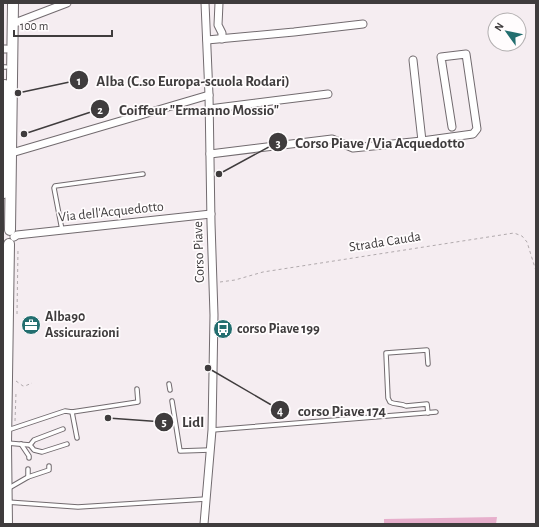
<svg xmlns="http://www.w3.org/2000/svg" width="539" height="527" font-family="'Alegreya Sans',sans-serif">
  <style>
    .green { fill: #e7afcc }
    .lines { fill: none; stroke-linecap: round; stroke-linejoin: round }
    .service-casing { stroke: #726b6f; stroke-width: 5.5 }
    .minor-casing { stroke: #726b6f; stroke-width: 9 }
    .secondary-casing { stroke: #726b6f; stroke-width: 12 }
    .path { stroke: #b1aaad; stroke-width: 1; stroke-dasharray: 3 3; stroke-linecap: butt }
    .service { stroke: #fff; stroke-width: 3.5 }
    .minor { stroke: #fff; stroke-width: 7 }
    .secondary { stroke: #fff; stroke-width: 10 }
    .labels { text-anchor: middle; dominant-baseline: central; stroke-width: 3.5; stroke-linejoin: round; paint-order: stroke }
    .street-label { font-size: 14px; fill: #3f3c3d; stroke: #fffcfd }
    .poi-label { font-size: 14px; font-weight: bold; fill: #3f3c3d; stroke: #fffcfd; text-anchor: start }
    .leader { fill: none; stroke: #3f3c3d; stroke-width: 1.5 }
    .callout-dot { fill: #3f3c3d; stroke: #fffcfd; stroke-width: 1.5 }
    .mark-label { font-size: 12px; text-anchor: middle; font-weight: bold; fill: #fff }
    .callout-label { font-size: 15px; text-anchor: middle; font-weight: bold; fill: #3f3c3d; stroke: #fffcfd; stroke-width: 3.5; stroke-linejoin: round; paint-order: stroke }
  </style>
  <rect width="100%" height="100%" fill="#f5edf1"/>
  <polygon class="green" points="497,517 496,524 384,524 384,519"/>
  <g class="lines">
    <defs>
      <g id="service">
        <polyline points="3,67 6,67"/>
        <polyline points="62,230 54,188 55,186 143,174"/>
        <polyline points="169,384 170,390"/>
        <polyline points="172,401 180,451 210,450"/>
        <polyline points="72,412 77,438"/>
        <path d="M 428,413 L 427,404 L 406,406 C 401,403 395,405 390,402 L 388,398 L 386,353 L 427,350 L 428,364"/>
        <polyline points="63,429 34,440 30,445 34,450 42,452 67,444"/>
        <polyline points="8,430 65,411 72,412 138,402 137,389"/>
        <polyline points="212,430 436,412"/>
        <polyline points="7,443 30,445"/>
        <polyline points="21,444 29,456 29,458"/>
        <polyline points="28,477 28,469"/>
        <polyline points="9,488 28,477 49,470 49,466"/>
        <polyline points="7,502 78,507 206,499"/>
      </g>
      <g id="minor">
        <polyline points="219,3 218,25 222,33 222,39"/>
        <polyline points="12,24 67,3"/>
        <polyline points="207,40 294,32 363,24"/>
        <polyline points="3,49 6,49"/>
        <polyline points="413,60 422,141"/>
        <polyline points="209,109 328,94"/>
        <polyline points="7,153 15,152 209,95"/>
        <polyline points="210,154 332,139 353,148 422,141 473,134 477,129 466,54 441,57 452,127"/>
        <polyline points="14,237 17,235 211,214"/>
        <polyline points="204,524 212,430 214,315 211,223 209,95 205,3"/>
      </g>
      <g id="secondary">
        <polyline points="4,193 5,85"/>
        <polyline points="10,230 13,3"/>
        <polyline points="7,524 6,445 9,244"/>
      </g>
    </defs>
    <use href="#service" class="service-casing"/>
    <use href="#minor" class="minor-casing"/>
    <use href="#secondary" class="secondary-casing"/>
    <g class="path">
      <polyline points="220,282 235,280 263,272 514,233 522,236 527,242 536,271"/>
      <polyline points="17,314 18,250"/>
      <polyline points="16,381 23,386 25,386 32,383"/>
      <polyline points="15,421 16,393"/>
    </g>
    <use href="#service" class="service"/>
    <use href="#minor" class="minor"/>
    <use href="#secondary" class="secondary"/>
  </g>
  <defs>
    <symbol id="office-disc" viewBox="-11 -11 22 22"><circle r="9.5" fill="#236e6f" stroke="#fffcfd"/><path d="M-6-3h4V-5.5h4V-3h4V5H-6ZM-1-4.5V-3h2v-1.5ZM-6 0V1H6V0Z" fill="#fff"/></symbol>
    <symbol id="bus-disc" viewBox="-11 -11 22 22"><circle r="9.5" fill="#236e6f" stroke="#fffcfd"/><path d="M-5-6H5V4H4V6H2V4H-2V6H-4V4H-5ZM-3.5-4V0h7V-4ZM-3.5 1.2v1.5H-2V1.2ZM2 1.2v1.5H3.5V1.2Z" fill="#fff"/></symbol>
  </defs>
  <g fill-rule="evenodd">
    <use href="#office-disc" x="20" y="314" width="22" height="22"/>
    <use href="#bus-disc" x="212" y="318" width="22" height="22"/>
  </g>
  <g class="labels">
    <g class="street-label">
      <text transform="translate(111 212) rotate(-6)">Via dell'Acquedotto</text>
      <text transform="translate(385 242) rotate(-9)">Strada Cauda</text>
      <text transform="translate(199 252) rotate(-92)">Corso Piave</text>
    </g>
    <g class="poi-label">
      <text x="45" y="317">Alba90<tspan x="45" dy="16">Assicurazioni</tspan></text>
      <text x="237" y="329">corso Piave 199</text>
    </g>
  </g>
  <path class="leader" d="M18 93L79 80M24 134L100 109M219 174L278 142M208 368L280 410M108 418L164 422"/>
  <g class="callout-dot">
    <circle cx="18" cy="93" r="4"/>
    <circle cx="24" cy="134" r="4"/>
    <circle cx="219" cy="174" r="4"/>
    <circle cx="208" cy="368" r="4"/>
    <circle cx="108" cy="418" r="4"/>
    <circle cx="79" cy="80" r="10"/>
    <circle cx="100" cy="109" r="10"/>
    <circle cx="278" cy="142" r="10"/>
    <circle cx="280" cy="410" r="10"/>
    <circle cx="164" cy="422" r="10"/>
  </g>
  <g class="mark-label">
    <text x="79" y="85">1</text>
    <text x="100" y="114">2</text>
    <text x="278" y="147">3</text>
    <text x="280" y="415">4</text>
    <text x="164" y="426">5</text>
  </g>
  <g class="callout-label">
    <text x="193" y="86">Alba (C.so Europa-scuola Rodari)</text>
    <text x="199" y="115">Coiffeur "Ermanno Mossio"</text>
    <text x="380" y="148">Corso Piave / Via Acquedotto</text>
    <text x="342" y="416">corso Piave 174</text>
    <text x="193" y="427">Lidl</text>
  </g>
  <rect width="539" height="527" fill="none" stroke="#3f3c3d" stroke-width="8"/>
  <g transform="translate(507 32) rotate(303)"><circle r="19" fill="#fffcfd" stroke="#b2afb0"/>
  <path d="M0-3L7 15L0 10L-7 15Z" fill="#236e6f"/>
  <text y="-6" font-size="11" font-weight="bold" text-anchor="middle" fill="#3f3c3d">N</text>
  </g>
  <path d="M14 30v6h98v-6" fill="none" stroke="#3f3c3d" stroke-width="2"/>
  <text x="20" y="30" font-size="12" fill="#3f3c3d" stroke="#fffcfd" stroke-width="3" paint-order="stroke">100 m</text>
</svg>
